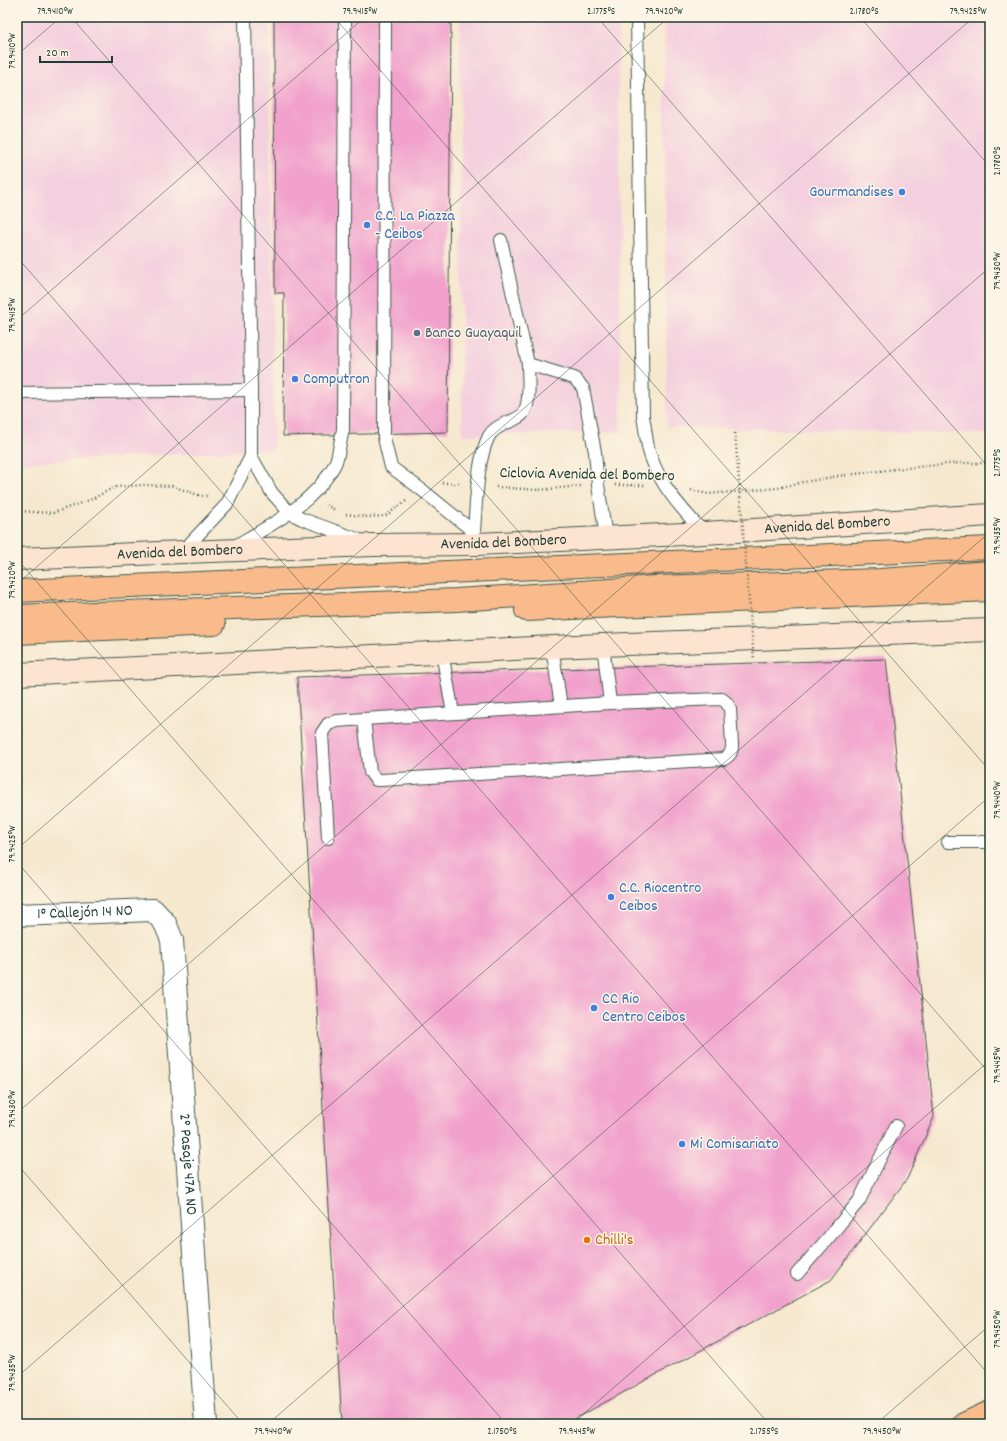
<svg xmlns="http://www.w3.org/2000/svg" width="1007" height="1441" font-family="Dekko,sans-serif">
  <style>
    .built { fill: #f4cfde }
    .building { fill: #f1a1cc }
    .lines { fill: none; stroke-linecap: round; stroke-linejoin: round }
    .lane-casing { stroke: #3f574b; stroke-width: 14 }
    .street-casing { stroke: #3f574b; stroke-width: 24 }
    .secondary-casing { stroke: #3f574b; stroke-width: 24 }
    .primary-casing { stroke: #3f574b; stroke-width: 24 }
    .highway-casing { stroke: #3f574b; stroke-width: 24 }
    .path { stroke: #3f574b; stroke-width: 2.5; stroke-dasharray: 1 3; stroke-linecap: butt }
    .lane { stroke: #fff; stroke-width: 12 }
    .street { stroke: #fff; stroke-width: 22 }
    .secondary { stroke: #fde4d1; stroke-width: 22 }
    .primary { stroke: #fabb8c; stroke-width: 22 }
    .highway { stroke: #fabb8c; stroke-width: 22 }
    .path-bridge { stroke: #3f574b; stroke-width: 2.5; stroke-dasharray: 1 3; stroke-linecap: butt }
    .ticks { fill: none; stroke: #1f3d34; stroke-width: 1; stroke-opacity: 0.45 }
    .shop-dot { fill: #3f7fe0; stroke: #fcf5e5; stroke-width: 1.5 }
    .service-dot { fill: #5c6f8a; stroke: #fcf5e5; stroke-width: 1.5 }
    .food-dot { fill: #e8710a; stroke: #fcf5e5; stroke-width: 1.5 }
    .labels { text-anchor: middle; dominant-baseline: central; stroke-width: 3; stroke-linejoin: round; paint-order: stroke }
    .shop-label { font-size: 16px; fill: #366cbe; stroke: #fcf5e5; text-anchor: start }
    .service-label { font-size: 16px; fill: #4e5e75; stroke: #fcf5e5; text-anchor: start }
    .street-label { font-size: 16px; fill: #1f3d34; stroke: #fcf5e5 }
    .food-label { font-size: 16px; fill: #c56008; stroke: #fcf5e5; text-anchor: start }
    .neatline { fill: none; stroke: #1f3d34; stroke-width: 1.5 }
    .ticks-label { font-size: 10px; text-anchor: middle; fill: #1f3d34 }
  </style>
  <rect width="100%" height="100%" fill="#fcf5e5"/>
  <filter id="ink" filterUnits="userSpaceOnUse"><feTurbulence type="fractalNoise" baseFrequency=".025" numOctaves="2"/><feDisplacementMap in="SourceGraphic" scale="8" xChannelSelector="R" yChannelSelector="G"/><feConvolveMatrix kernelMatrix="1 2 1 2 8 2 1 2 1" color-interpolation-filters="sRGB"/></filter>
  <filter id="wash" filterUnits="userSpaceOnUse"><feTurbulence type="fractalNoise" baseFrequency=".012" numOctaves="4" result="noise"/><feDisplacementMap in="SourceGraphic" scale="16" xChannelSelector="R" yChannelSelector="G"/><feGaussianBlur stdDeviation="0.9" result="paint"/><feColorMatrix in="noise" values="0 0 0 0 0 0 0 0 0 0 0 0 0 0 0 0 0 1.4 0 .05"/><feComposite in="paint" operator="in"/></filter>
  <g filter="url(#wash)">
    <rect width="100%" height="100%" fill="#f6e8cf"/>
    <g class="built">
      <polygon points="17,17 269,17 274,449 17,463"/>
      <polygon points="460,17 618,17 621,432 462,435"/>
      <polygon points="664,17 990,17 990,434 667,427"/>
    </g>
    <g id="blocks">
      <g class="building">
        <polygon points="284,17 451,17 448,432 283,436 284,293 275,293 274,20 284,20"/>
        <polygon points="886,659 934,1117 907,1179 831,1280 565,1424 342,1424 297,677"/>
      </g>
    </g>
  </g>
  <g filter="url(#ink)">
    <use href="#blocks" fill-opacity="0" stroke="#3f574b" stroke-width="1"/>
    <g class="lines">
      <defs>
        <g id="lane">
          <polyline points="245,17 251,390 251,456"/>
          <polyline points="385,17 384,438 391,467 422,490 474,532"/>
          <path d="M 637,17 L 643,417 C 646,430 646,445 651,457 C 661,487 683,510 704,533"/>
          <polyline points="501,240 528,364 574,378 583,388 595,452 598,485 606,537"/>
          <polyline points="17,393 251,390"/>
          <path d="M 475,537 L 474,532 C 476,505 477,459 489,436 C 493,429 500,426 506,423 C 512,421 521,417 524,412 C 531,402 528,377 528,364"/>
          <path d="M 235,546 C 271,525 313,504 334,466 C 339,458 340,440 343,430 L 345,17"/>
          <polyline points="183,551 227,504 251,456 272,493 290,513 302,519 360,540"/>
          <polyline points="603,645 610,703"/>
          <polyline points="552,647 561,706"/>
          <polyline points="442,653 453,713"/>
          <path d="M 722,699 L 727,703 L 730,709 L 732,745 C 732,753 730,755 724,759 L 382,780 L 376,780 L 370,772 L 364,719 L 610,703 Z"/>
          <polyline points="328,838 322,733 328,724 337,721 364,719"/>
          <polyline points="948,842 990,842"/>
          <polyline points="797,1274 829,1237 859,1201 896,1126"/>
        </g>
        <g id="street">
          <path id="s1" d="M 17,915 L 153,910 L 165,923 L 172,940 L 206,1424"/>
        </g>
        <g id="secondary">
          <path id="s2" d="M 17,559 L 183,552 L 374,545 L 477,544 L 704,533 L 990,515"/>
          <polyline points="17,674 552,647 990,630"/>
        </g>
        <g id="primary">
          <polyline points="17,591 990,548"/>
          <polyline points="526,610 990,590"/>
          <polyline points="17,616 456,600 656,587 880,580 990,572"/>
          <polyline points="17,633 214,624"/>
        </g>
        <polyline id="highway" points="964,1424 990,1412"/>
      </defs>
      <use href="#lane" class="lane-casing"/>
      <use href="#street" class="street-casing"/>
      <use href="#secondary" class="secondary-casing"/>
      <use href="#primary" class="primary-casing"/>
      <use href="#highway" class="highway-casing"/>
      <g class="path">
        <polyline points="442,483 459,483"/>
        <polyline points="615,485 644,485"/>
        <polyline points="496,487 538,490 581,486"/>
        <polyline points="691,490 708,494 778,488 799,483 838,476 895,469 959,463 990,463"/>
        <polyline points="326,505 335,510"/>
        <polyline points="17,511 53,513 92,499 115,487 144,485 172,486 201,496 209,496"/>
        <polyline points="346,514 367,517 385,516 406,501"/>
      </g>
      <use href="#lane" class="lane"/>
      <use href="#street" class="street"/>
      <use href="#secondary" class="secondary"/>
      <use href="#primary" class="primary"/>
      <use href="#highway" class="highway"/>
      <polyline class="path-bridge" points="735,433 754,660"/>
    </g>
  </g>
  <path class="ticks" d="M 71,17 L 990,1074M 334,17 L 990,771M 597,17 L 990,469M 860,17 L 990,167M 17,55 L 61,17M 17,257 L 990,1376M 17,320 L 365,17M 17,559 L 769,1424M 17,584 L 669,17M 17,849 L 974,17M 17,862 L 506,1424M 17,1113 L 990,267M 17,1164 L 243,1424M 17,1377 L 990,532M 268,1424 L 990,796M 572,1424 L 990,1060M 876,1424 L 990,1325"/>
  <g class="shop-dot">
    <circle cx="902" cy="192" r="4"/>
    <circle cx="367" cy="225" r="4"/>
    <circle cx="295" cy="379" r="4"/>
    <circle cx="611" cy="897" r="4"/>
    <circle cx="594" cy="1008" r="4"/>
    <circle cx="682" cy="1144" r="4"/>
  </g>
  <circle class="service-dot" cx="417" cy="333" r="4"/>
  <circle class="food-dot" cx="587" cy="1240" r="4"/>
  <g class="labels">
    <g class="shop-label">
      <text x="894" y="192" text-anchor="end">Gourmandises</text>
      <text x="375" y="216">C.C. La Piazza<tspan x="375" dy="18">- Ceibos</tspan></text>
      <text x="303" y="379">Computron</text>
      <text x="619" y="888">C.C. Riocentro<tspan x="619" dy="18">Ceibos</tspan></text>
      <text x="602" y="999">CC Rio<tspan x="602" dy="18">Centro Ceibos</tspan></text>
      <text x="690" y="1144">Mi Comisariato</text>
    </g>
    <g class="service-label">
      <text x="425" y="333">Banco Guayaquil</text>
    </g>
    <g class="street-label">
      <text transform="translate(587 475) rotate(1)">Ciclovia Avenida del Bombero</text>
      <text stroke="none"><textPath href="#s2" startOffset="811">Avenida del Bombero</textPath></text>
      <text stroke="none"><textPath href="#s2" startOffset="487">Avenida del Bombero</textPath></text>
      <text stroke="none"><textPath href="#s2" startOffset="163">Avenida del Bombero</textPath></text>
      <text stroke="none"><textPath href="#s1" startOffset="68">1° Callejón 14 NO</textPath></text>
      <text stroke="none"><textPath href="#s1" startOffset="397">2° Pasaje 47A NO</textPath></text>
    </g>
    <g class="food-label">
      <text x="595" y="1240">Chilli's</text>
    </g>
  </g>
  <rect width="1007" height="1441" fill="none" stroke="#fcf5e5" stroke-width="44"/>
  <path d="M40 56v6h72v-6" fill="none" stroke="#1f3d34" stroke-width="2"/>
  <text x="46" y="56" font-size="12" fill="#1f3d34" stroke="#fcf5e5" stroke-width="3" paint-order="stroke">20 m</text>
  <rect x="22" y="22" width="963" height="1397" class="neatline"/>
  <g class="ticks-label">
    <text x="55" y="14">79.9410°W</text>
    <text x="360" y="14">79.9415°W</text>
    <text x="601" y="14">2.1775°S</text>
    <text x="664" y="14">79.9420°W</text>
    <text x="864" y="14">2.1780°S</text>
    <text x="968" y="14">79.9425°W</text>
    <text transform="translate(11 51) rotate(-90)" y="4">79.9410°W</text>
    <text transform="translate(996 161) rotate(-90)" y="4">2.1780°S</text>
    <text transform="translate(996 271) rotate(-90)" y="4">79.9430°W</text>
    <text transform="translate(11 315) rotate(-90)" y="4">79.9415°W</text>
    <text transform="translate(996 463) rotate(-90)" y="4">2.1775°S</text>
    <text transform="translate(996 536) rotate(-90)" y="4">79.9435°W</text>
    <text transform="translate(11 580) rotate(-90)" y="4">79.9420°W</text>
    <text transform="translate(996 800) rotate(-90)" y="4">79.9440°W</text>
    <text transform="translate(11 844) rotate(-90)" y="4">79.9425°W</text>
    <text transform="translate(996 1065) rotate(-90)" y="4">79.9445°W</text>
    <text transform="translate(11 1109) rotate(-90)" y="4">79.9430°W</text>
    <text transform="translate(996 1329) rotate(-90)" y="4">79.9450°W</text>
    <text transform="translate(11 1373) rotate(-90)" y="4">79.9435°W</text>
    <text x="273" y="1434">79.9440°W</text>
    <text x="502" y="1434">2.1750°S</text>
    <text x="577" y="1434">79.9445°W</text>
    <text x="764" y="1434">2.1755°S</text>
    <text x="882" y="1434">79.9450°W</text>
  </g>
</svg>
